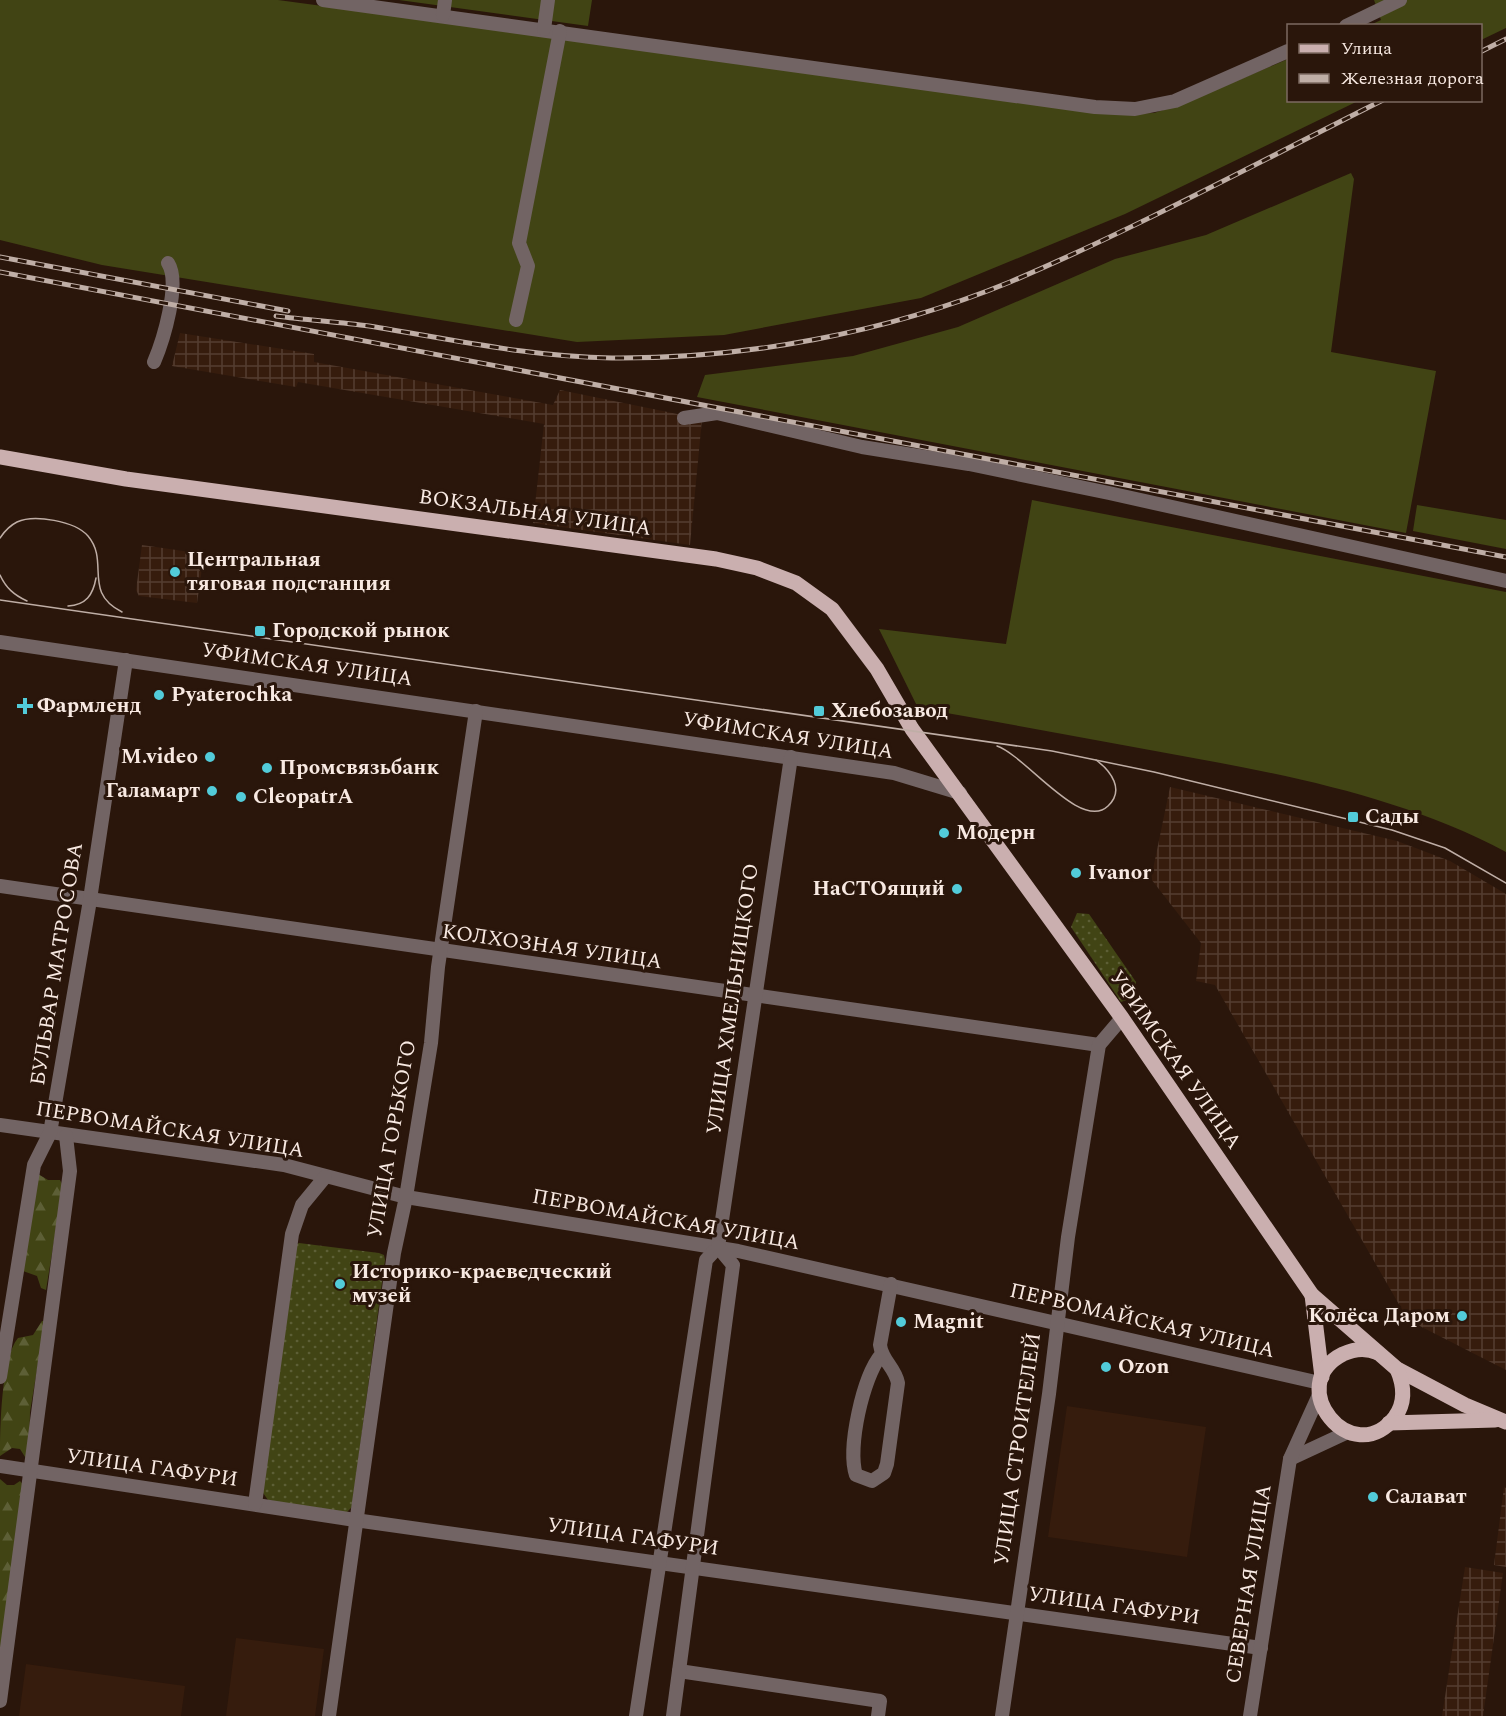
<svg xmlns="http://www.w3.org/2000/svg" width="1506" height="1716" font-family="Spectral,serif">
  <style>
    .built { fill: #361c0d }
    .industrial { fill: url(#industrial-grid) }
    .grass { fill: url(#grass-dots) }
    .forest { fill: url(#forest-firs) }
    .garden { fill: #414414 }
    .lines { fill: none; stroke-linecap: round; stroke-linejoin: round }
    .minor { stroke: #726464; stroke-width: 14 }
    .major { stroke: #caafaf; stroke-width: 15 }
    .tram { stroke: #bfaea6; stroke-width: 1.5 }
    .rail-casing { stroke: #bfaea6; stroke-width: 5 }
    .rail { stroke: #2a160b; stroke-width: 3; stroke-dasharray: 9; stroke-linecap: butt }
    .poi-dot { fill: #52cbd9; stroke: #2a160b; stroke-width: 2 }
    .labels { text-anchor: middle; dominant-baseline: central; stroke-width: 6; stroke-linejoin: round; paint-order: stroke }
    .street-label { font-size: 21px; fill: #f8e9e2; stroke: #2a160b }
    .poi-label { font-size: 21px; font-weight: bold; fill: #f8e9e2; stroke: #2a160b; text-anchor: start }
  </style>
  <defs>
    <pattern id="industrial-grid" width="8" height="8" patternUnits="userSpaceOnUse" patternTransform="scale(1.5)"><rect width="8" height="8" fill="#361c0d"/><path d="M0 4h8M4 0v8" fill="none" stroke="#543d30"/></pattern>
    <pattern id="grass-dots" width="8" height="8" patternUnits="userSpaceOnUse" patternTransform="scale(1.5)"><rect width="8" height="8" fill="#414414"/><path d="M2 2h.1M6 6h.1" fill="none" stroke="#5d5f36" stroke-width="1.8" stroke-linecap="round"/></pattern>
    <pattern id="forest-firs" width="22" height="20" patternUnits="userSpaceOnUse" patternTransform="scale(1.5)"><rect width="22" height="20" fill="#414414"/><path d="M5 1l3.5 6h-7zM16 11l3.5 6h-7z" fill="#5d5f36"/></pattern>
  </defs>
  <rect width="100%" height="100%" fill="#2a160b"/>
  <g class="built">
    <polygon points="1067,1406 1206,1427 1187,1557 1048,1537"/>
    <polygon points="236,1638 324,1649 315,1716 226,1716"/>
    <polygon points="26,1664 185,1686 181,1716 19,1716"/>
  </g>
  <g class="industrial">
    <polygon points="180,333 314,354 314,362 553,405 560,390 702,419 690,545 533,523 544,424 298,382 296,387 172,366"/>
    <polygon points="142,545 204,554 197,603 139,596 136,590"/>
    <polygon points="1170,787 1397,841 1450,861 1506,894 1506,1370 1408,1320 1215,985 1196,981 1201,943 1151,879"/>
    <polygon points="1504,1487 1506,1488 1506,1567 1494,1565"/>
    <polygon points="1465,1567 1503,1573 1483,1716 1442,1716"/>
  </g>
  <g class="grass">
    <polygon points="1077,913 1089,914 1136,982 1135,997 1121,1002 1071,927"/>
    <polygon points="299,1243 379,1253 384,1255 385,1260 352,1507 345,1514 268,1500 261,1490 293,1246"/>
  </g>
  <g class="forest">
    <polygon points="38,1174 48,1180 60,1180 63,1186 46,1290 41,1288 37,1276 23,1271"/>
    <path d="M 42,1321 L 45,1321 L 30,1412 L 29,1454 L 27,1460 L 20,1449 L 12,1448 L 0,1456 C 0,1429 1,1358 18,1338 L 33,1335 Z"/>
    <polygon points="0,1479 7,1485 14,1485 20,1481 25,1487 0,1661"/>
  </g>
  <g class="garden">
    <polygon points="0,0 278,0 1122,114 1154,113 1182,104 1288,59 1288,100 1358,101 1125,214 921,298 724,335 577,342 102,265 0,240"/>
    <polygon points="399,0 592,0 588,26"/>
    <polygon points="1374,0 1506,0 1506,28 1481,40 1480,26 1368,26 1381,20"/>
    <polygon points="1351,173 1354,179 1331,352 1436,371 1406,533 697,397 705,375 853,356 958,327 1115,259 1206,235"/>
    <path d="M 1032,500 L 1506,592 L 1506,852 C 1405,798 1289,775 1177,755 C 1091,739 1004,723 918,708 L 879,629 L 1006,644 Z"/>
    <polygon points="1417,505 1506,520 1506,549 1413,531"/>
  </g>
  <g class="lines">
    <g class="minor">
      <polyline points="323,0 1095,107 1135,109 1175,101 1288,51"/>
      <polyline points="443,15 445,0"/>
      <polyline points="1346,26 1400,0"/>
      <polyline points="544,29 548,0"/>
      <polyline points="516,320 528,266 519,243 560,31"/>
      <path d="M 154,362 C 163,341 181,283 168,263"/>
      <polyline points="684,418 717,413 862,447 969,464 1109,493 1506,581"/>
      <polyline points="0,642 894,773 960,793"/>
      <polyline points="0,886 1099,1045"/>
      <polyline points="0,1125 284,1165 406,1197 738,1251 1320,1383"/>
      <path d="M 881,1355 C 863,1377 847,1448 856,1475 L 872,1481 L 884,1473 L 887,1464 L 898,1383 C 895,1367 882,1361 880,1345 L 891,1284"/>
      <polyline points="0,1377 34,1165 50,1133 89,906 126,660"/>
      <polyline points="1290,1459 1348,1432"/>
      <polyline points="0,1466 355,1520 1261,1648"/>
      <polyline points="255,1504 292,1234 302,1205 325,1177"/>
      <polyline points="679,1671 880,1701 878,1716"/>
      <polyline points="0,1701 70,1171 66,1136"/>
      <polyline points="329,1716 394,1253 406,1197 431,1043 438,967 476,711"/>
      <polyline points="636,1716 706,1260 718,1247 791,757"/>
      <polyline points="673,1716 733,1265 718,1247"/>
      <polyline points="1002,1716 1049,1394 1068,1237 1099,1045 1122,1018"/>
      <polyline points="1250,1716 1290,1459 1319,1395"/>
    </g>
    <g class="major">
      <polyline points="0,457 126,479 716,559 757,568 796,583 832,609 877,669 912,729 1122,1018 1312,1295 1397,1369 1465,1405 1506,1422"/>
      <polyline points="1312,1295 1322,1377"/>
      <path d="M 1378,1353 C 1367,1348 1354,1349 1343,1354 C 1282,1385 1352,1472 1395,1417 C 1406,1402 1404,1385 1397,1369"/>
      <polyline points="1389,1423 1495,1420"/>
    </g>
    <g class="tram">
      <path d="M 0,538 C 4,532 9,526 17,522 C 34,514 75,521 88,536 C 110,562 82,592 122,612"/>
      <path d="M 0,575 C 6,588 14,595 27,601"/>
      <polyline points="0,600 1052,751 1154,772 1392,830 1445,848 1506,883"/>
      <path d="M 68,606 C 86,605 93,595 96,578"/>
      <path d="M 997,746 C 1026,756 1081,832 1108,806 C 1125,790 1111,771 1096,760"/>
    </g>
    <defs>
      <g id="rail">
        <polyline points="1480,52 1506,39"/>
        <polyline points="0,257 288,311"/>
        <polyline points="0,272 1506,557"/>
        <path d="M 276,316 C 307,320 338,322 369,326 C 450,339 529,357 612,358 C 746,359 886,333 1010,282 C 1137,228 1259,162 1383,100"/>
      </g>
    </defs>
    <use href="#rail" class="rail-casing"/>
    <use href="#rail" class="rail"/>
  </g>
  <g class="poi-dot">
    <circle cx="175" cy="572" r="6"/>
    <rect x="254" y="625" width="12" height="12" rx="3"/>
    <circle cx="159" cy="695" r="6"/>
    <path d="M22 697h6v6h6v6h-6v6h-6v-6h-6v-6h6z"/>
    <rect x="813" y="705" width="12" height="12" rx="3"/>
    <circle cx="210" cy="757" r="6"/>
    <circle cx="267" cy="768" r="6"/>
    <circle cx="212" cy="791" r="6"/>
    <circle cx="241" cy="797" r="6"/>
    <rect x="1347" y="811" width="12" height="12" rx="3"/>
    <circle cx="944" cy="833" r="6"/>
    <circle cx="1076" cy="873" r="6"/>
    <circle cx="957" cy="889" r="6"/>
    <circle cx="340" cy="1284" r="6"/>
    <circle cx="1462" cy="1316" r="6"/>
    <circle cx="901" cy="1322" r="6"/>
    <circle cx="1106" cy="1367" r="6"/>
    <circle cx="1373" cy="1497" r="6"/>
  </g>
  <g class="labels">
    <g class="street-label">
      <text transform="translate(535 513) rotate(8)">ВОКЗАЛЬНАЯ УЛИЦА</text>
      <text transform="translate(307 665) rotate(8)">УФИМСКАЯ УЛИЦА</text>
      <text transform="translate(788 736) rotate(9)">УФИМСКАЯ УЛИЦА</text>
      <text transform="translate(552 947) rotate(8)">КОЛХОЗНАЯ УЛИЦА</text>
      <text transform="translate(57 964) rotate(-81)">БУЛЬВАР МАТРОСОВА</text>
      <text transform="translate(733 999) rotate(-82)">УЛИЦА ХМЕЛЬНИЦКОГО</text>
      <text transform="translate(1175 1060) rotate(55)">УФИМСКАЯ УЛИЦА</text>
      <text transform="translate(170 1130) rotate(9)">ПЕРВОМАЙСКАЯ УЛИЦА</text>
      <text transform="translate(392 1139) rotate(-80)">УЛИЦА ГОРЬКОГО</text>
      <text transform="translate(666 1220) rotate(10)">ПЕРВОМАЙСКАЯ УЛИЦА</text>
      <text transform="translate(1142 1321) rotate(13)">ПЕРВОМАЙСКАЯ УЛИЦА</text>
      <text transform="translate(1018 1449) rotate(-82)">УЛИЦА СТРОИТЕЛЕЙ</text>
      <text transform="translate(152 1468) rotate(8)">УЛИЦА ГАФУРИ</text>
      <text transform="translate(633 1537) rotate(8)">УЛИЦА ГАФУРИ</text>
      <text transform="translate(1249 1584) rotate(-81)">СЕВЕРНАЯ УЛИЦА</text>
      <text transform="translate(1114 1606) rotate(8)">УЛИЦА ГАФУРИ</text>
    </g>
    <g class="poi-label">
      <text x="187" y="560">Центральная<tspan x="187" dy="24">тяговая подстанция</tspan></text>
      <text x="272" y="631">Городской рынок</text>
      <text x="171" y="695">Pyaterochka</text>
      <text x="37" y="706">Фармленд</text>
      <text x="831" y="711">Хлебозавод</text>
      <text x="198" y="757" text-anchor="end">M.video</text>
      <text x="279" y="768">Промсвязьбанк</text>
      <text x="200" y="791" text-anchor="end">Галамарт</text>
      <text x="253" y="797">CleopatrA</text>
      <text x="1365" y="817">Сады</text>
      <text x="956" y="833">Модерн</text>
      <text x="1088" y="873">Ivanor</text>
      <text x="945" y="889" text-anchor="end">НаСТОящий</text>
      <text x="352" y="1272">Историко-краеведческий<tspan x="352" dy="24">музей</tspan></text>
      <text x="1450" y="1316" text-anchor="end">Колёса Даром</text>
      <text x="913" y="1322">Magnit</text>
      <text x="1118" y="1367">Ozon</text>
      <text x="1385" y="1497">Салават</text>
    </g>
  </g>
  <rect x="1287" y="24" width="195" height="78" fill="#2a160b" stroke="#7c6a61" stroke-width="1.5"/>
  <rect x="1299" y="44" width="30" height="9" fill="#caafaf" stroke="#7c6a61" stroke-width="1.5"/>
  <text x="1341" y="54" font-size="18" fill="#f8e9e2">Улица</text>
  <rect x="1299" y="74" width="30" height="9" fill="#bfaea6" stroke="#7c6a61" stroke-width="1.5"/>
  <text x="1341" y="84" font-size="18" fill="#f8e9e2">Железная дорога</text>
</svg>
